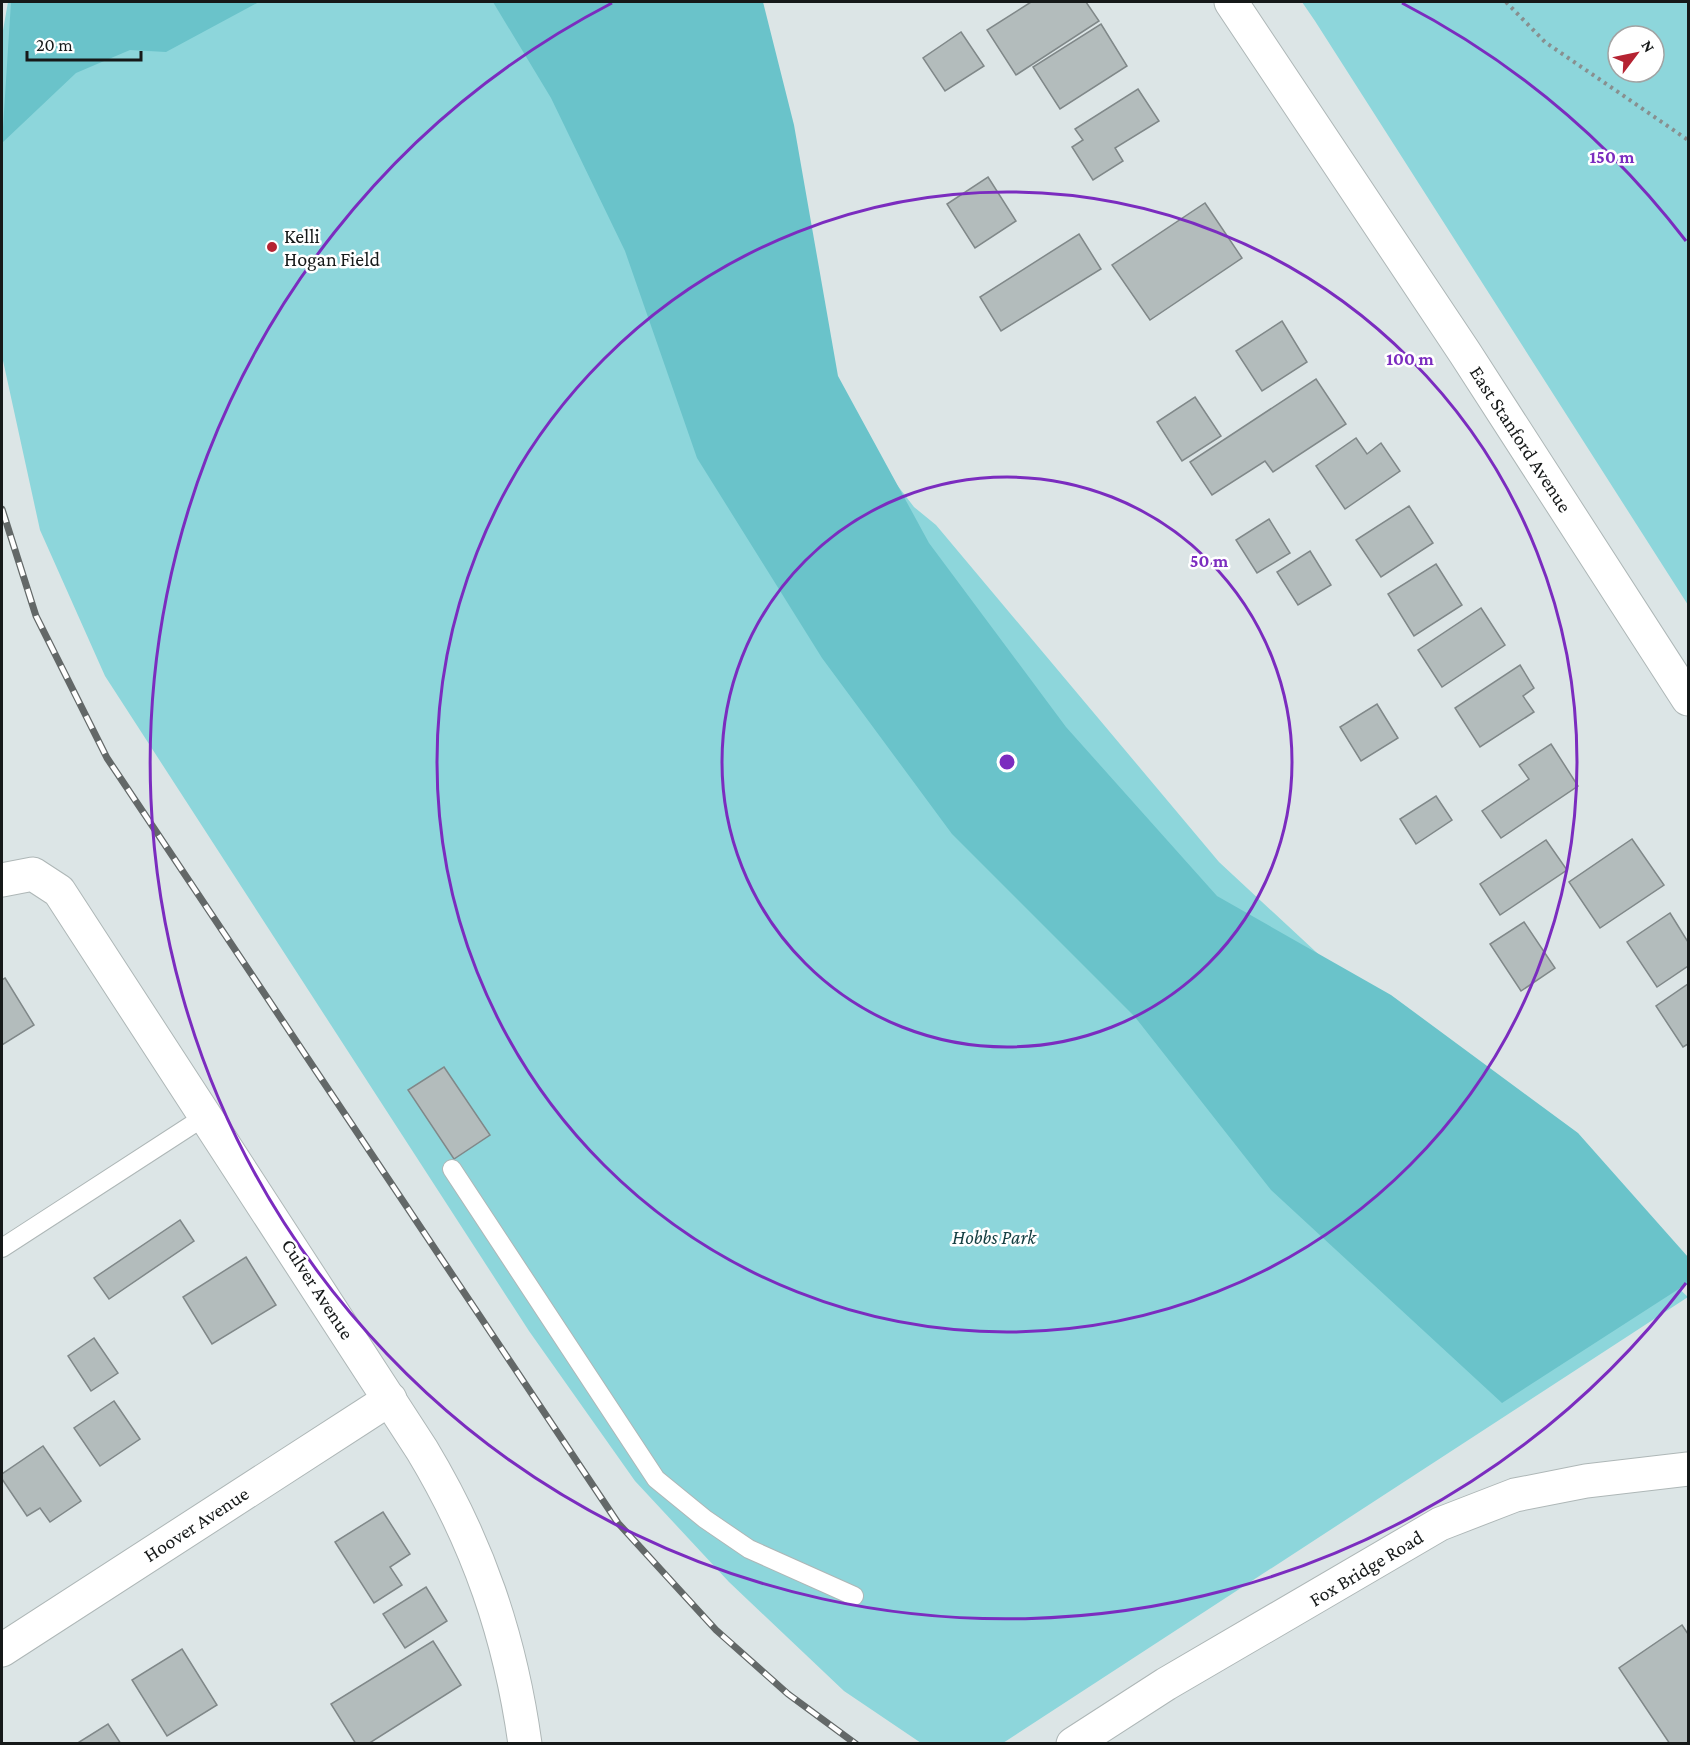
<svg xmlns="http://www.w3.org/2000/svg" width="1690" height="1745" font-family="'Crimson Pro',serif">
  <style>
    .green { fill: #8dd6db; fill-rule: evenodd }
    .forest { fill: #6ac3ca }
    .building { fill: #b3bcbc; stroke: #808889; stroke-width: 1.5 }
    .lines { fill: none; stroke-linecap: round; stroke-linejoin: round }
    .lane-casing { stroke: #aeb7b7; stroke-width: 20 }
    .street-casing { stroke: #aeb7b7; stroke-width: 35 }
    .secondary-casing { stroke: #aeb7b7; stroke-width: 35 }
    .path { stroke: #888f8f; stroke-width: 4; stroke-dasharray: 3 4.5; stroke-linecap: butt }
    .lane { stroke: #fff; stroke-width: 18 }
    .street { stroke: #fff; stroke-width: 33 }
    .secondary { stroke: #fff; stroke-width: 33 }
    .rail-casing { stroke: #636868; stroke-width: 7 }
    .rail { stroke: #fff; stroke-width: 4.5; stroke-dasharray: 14; stroke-linecap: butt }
    .ring { fill: none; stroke: #7b2cbf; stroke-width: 3 }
    .poi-dot { fill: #b52332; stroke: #fff; stroke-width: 2 }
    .labels { text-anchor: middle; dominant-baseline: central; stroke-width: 5; stroke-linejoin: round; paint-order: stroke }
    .poi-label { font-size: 20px; fill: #161919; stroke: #fff; text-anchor: start }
    .street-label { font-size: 20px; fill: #161919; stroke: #fff }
    .park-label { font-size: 20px; font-style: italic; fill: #143f42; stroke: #fff }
    .centre { fill: #7b2cbf; stroke: #fff; stroke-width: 3 }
    .ring-label { font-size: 18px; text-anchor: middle; font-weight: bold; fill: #7b2cbf; stroke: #fff; stroke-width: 5; stroke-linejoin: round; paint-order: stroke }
  </style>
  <rect width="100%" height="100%" fill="#dce5e6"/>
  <g class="green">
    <polygon points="8,2 553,2 667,186 914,507 936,525 1219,862 1688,1297 1003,1743 921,1743 844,1691 729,1582 635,1481 529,1331 105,676 40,530 2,356 2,36"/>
    <path d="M 1302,2 L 1688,2 L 1688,605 L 1315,21 ZM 1618,36 L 1654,36 L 1654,72 L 1618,72 Z"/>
  </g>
  <g class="forest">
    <polygon points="11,2 259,2 166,52 130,50 76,73 2,143"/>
    <polygon points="493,2 763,2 794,125 838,376 929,543 1066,727 1217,896 1391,995 1578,1133 1688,1257 1688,1283 1502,1403 1271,1190 1135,1017 952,834 822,658 697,458 625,251 551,98"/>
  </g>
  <g class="building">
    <polygon points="1031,2 1086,2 1099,21 1016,75 987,30"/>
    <polygon points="1101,24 1127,66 1060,109 1033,67"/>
    <polygon points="961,32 984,66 945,91 923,58"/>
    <polygon points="1138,89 1159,121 1115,148 1123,161 1093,180 1072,147 1083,140 1075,129"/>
    <polygon points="988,177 1016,221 975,248 947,204"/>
    <polygon points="1205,203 1242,258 1150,320 1112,265"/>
    <polygon points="1079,234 1101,269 1001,331 980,297"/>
    <polygon points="1282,321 1307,362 1262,391 1236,351"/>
    <polygon points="1316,379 1346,424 1273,472 1265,461 1212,495 1190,462"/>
    <polygon points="1195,397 1221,436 1182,461 1157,422"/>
    <polygon points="1356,438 1367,454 1381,443 1400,471 1345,509 1316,466"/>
    <polygon points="1409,506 1433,543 1381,577 1356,540"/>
    <polygon points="1269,519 1290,553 1257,573 1236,540"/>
    <polygon points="1310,551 1331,585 1298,605 1277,572"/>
    <polygon points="1436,564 1462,605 1414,636 1388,594"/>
    <polygon points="1481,608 1505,645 1442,687 1418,650"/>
    <polygon points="1520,665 1534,688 1523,696 1534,712 1480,747 1455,708"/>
    <polygon points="1377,704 1398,738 1361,761 1340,727"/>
    <polygon points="1551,744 1578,786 1501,838 1482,811 1529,779 1519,765"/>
    <polygon points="1436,796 1452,820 1416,844 1400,819"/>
    <polygon points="1632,839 1664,885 1600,928 1569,882"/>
    <polygon points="1546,840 1567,870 1500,915 1480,884"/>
    <polygon points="1670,913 1688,942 1688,966 1657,987 1627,942"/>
    <polygon points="1524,922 1555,968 1521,991 1490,944"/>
    <polygon points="5,978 34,1025 2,1045 2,980"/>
    <polygon points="1688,984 1688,1044 1683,1047 1656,1006"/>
    <polygon points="444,1067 490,1135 454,1159 408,1090"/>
    <polygon points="180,1220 194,1241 109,1299 94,1278"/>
    <polygon points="246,1257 276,1305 212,1344 183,1297"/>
    <polygon points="94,1338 118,1373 91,1391 68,1356"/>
    <polygon points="114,1401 140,1439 100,1466 74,1428"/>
    <polygon points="43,1446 81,1501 50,1522 40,1508 27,1516 2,1479 2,1474"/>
    <polygon points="383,1512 410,1554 390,1567 402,1585 374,1603 335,1542"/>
    <polygon points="426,1587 447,1621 405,1648 383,1614"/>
    <polygon points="1682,1625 1688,1634 1688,1744 1670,1744 1619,1668"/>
    <polygon points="433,1641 461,1685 368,1744 356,1744 331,1704"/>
    <polygon points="182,1649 217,1705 167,1736 132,1680"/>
    <polygon points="108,1724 121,1744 76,1744"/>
  </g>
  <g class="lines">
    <defs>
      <g id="lane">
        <polyline points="452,1169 656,1479 705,1519 749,1549 854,1596"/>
        <polyline points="2,1248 204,1117"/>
      </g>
      <g id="street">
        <path d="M 2,880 L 33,874 L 59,891 L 422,1450 C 478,1543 510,1636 525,1744"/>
        <polyline points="2,1650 390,1399"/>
        <polyline points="1073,1744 1166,1684 1440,1524 1515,1495 1586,1481 1688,1469"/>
      </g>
      <polyline id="secondary" points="1231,2 1465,353 1688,699"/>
    </defs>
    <use href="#lane" class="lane-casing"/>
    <use href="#street" class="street-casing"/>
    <use href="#secondary" class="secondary-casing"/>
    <polyline class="path" points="1506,2 1545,42 1688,140"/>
    <use href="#lane" class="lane"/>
    <use href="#street" class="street"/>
    <use href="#secondary" class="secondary"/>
    <defs>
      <polyline id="rail" points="2,509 36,616 107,758 618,1523 716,1630 788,1694 856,1744"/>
    </defs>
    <use href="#rail" class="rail-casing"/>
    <use href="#rail" class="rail"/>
  </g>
  <g class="ring">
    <circle cx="1007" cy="762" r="285"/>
    <circle cx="1007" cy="762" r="570"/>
    <path d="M1686 1283A856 856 0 1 1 612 3M1402 3A856 856 0 0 1 1686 241"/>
  </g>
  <circle class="poi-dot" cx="272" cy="247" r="6"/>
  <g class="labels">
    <g class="poi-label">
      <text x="284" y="236">Kelli<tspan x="284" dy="23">Hogan Field</tspan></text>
    </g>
    <g class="street-label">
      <text transform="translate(1521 439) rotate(57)">East Stanford Avenue</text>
      <text transform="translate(318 1289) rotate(57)">Culver Avenue</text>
      <text transform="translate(196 1524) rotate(-33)">Hoover Avenue</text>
      <text transform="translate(1366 1568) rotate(-31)">Fox Bridge Road</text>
    </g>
    <g class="park-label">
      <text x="994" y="1237">Hobbs Park</text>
    </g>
  </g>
  <circle cx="1007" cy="762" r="9" class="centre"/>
  <g class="ring-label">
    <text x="1612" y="163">150 m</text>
    <text x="1410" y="365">100 m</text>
    <text x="1209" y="567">50 m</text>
  </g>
  <rect width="1690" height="1745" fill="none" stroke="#161919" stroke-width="6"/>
  <g transform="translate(1636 54) rotate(58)"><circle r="28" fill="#ffffff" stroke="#a2a3a3" stroke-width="1.5"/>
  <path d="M0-4.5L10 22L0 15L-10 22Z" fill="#b52332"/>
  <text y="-9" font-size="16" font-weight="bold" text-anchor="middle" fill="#161919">N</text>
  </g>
  <path d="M27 51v9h114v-9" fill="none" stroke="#161919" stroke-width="3"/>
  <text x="36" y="51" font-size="18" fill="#161919" stroke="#ffffff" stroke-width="4.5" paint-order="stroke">20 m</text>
</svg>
